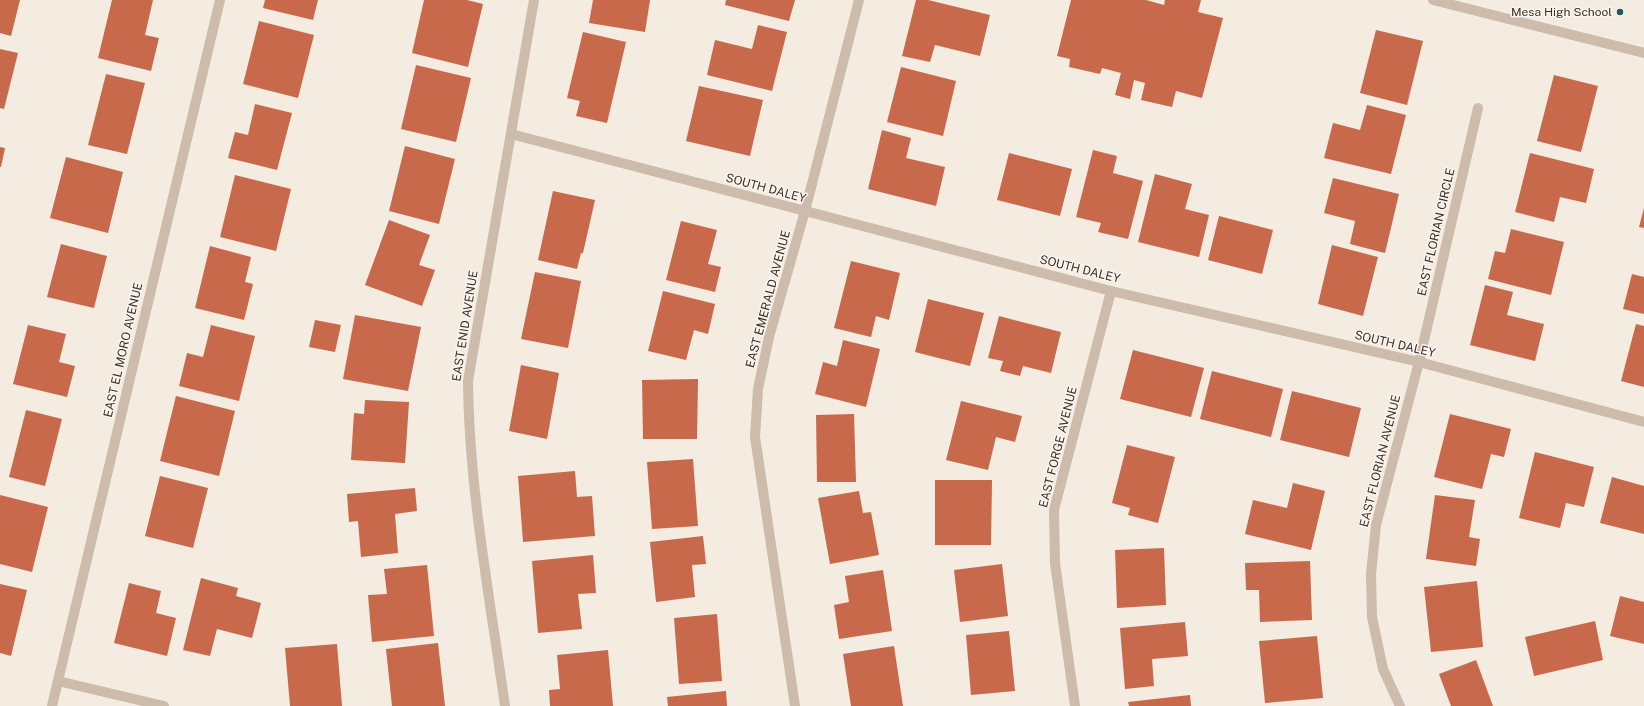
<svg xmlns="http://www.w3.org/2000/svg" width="1644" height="706" font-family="'Public Sans',sans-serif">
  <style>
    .building { fill: #c8694b }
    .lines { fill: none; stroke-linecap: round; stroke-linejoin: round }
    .minor { stroke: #cdbbac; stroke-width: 10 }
    .tertiary { stroke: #cdbbac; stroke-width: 10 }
    .poi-dot { fill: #1f5a5e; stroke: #fbf5ee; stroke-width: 1.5 }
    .labels { text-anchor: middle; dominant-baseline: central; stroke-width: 3; stroke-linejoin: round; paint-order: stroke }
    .poi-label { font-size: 12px; fill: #3b302b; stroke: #fbf5ee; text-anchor: end }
    .street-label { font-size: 12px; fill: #3b302b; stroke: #fbf5ee }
  </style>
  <rect width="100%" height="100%" fill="#f4ebe1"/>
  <g class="building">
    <polygon points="0,0 20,0 11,36 0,33"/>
    <polygon points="112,0 153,0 145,35 159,38 151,71 98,58"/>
    <polygon points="265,0 318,0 313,20 263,8"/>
    <polygon points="424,0 467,0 483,4 468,67 412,53"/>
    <polygon points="593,0 650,0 645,32 589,23"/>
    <polygon points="726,0 795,0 789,21 725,5"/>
    <polygon points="916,0 928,0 990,15 980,56 935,45 930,62 902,56"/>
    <polygon points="1071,0 1146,0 1164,5 1165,0 1201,0 1198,12 1223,18 1202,98 1176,91 1172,107 1141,100 1145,83 1134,80 1130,99 1115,95 1121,73 1102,68 1100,74 1069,67 1070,59 1057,56"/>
    <polygon points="259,21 314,35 298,98 243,84"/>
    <polygon points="758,25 787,32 772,91 707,75 715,40 752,49"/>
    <polygon points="1376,30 1423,41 1407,105 1360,93"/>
    <polygon points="583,32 626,42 607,123 576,116 580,101 567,98"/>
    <polygon points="0,49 18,53 4,109 0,108"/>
    <polygon points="416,65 471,78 456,142 401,129"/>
    <polygon points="901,67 956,81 943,136 887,122"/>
    <polygon points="106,74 145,83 127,154 88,145"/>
    <polygon points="1554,75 1598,86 1581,152 1537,141"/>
    <polygon points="699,86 763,100 750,156 686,141"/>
    <polygon points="255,104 292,113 277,170 228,158 235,132 248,135"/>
    <polygon points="1367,105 1406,115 1391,174 1324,158 1333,123 1360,130"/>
    <polygon points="882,130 911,138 906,158 945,167 936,206 868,189"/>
    <polygon points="405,146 455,159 439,224 389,211"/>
    <polygon points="0,147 5,148 1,167 0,167"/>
    <polygon points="1093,150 1117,156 1113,173 1143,181 1128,239 1098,232 1101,223 1076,217"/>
    <polygon points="1009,153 1072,169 1060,216 997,200"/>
    <polygon points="1530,153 1594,169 1586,203 1560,197 1554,222 1515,212"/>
    <polygon points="66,157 123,172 108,233 50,218"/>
    <polygon points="1155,174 1192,184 1185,209 1209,215 1199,257 1138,242"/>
    <polygon points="235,175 291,189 276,251 220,237"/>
    <polygon points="1333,178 1399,194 1385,253 1350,244 1355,221 1324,213"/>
    <polygon points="553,191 595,200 583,253 581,253 577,269 538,260"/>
    <polygon points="1644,208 1644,228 1639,227"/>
    <polygon points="1219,216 1273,230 1262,274 1208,260"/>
    <polygon points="389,220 430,235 419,265 435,270 422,306 365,285"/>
    <polygon points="681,221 717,230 708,264 721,267 715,292 666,280"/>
    <polygon points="1511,229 1564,242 1551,295 1488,279 1495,251 1505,253"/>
    <polygon points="61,244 107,256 94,308 47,297"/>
    <polygon points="1332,245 1378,257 1363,316 1318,304"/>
    <polygon points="210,246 251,257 245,282 253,284 244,320 195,308"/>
    <polygon points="851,261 900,273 889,320 876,316 871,337 834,328"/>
    <polygon points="535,272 581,281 568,348 521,339"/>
    <polygon points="1632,274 1644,277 1644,314 1623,309"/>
    <polygon points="1485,285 1513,292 1507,315 1544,324 1535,361 1470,345"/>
    <polygon points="663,291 715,304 708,334 694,330 686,360 648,351"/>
    <polygon points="928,299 984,313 970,366 915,352"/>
    <polygon points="355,315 421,327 408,391 343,379"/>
    <polygon points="999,316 1061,332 1051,373 1023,366 1020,376 1000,371 1003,361 988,358"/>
    <polygon points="315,320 341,325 335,352 309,347"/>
    <polygon points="1636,324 1644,326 1644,387 1621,381"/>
    <polygon points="28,325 66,334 59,362 75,366 67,397 13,384"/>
    <polygon points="211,325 255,336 239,401 179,386 187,353 203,357"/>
    <polygon points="843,340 880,349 866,407 815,394 823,362 837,366"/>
    <polygon points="1133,350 1204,368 1191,417 1120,399"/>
    <polygon points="521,365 559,373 547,439 509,431"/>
    <polygon points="1212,371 1283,389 1271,437 1200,419"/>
    <polygon points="698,379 697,439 643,439 642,380"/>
    <polygon points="1292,391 1361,408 1349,457 1280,440"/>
    <polygon points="176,396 235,411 219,476 160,461"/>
    <polygon points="365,400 409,402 405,463 351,460 354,413 364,414"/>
    <polygon points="961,401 1022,416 1015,442 996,437 988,470 946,460"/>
    <polygon points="26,410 62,419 45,486 9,477"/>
    <polygon points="854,414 856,482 817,482 816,415"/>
    <polygon points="1450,414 1511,429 1504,457 1491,454 1482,489 1434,477"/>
    <polygon points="1127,445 1175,457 1158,523 1128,515 1130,508 1112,503"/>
    <polygon points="1535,452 1594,467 1584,507 1566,503 1560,528 1519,518"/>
    <polygon points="693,459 698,526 652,529 647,462"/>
    <polygon points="575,471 577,497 592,496 595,536 523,542 518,476"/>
    <polygon points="160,476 208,488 193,548 145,536"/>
    <polygon points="1612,477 1644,486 1644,534 1600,523"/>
    <polygon points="935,480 992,480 991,545 935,545"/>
    <polygon points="1293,483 1325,491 1311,550 1245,534 1253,500 1287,508"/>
    <polygon points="415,488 417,511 395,514 398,553 361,557 358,521 349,522 347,494"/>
    <polygon points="859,491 863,513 871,512 879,555 830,564 818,498"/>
    <polygon points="0,495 48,507 32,572 0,564"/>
    <polygon points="1435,495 1475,500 1469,537 1480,539 1476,566 1426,559"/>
    <polygon points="703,536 706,564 692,565 695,597 656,602 650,542"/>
    <polygon points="1164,548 1166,605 1117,608 1115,550"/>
    <polygon points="593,555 596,593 578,594 582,629 538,633 532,561"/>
    <polygon points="1310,561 1312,620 1260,622 1259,590 1246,590 1245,563"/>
    <polygon points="1002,564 1008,616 960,622 954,570"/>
    <polygon points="427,565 434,636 372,642 368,595 387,594 384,569"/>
    <polygon points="883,570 892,631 839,639 834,605 849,602 845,576"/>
    <polygon points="201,578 238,588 236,596 261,603 252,638 217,629 210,656 183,650"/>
    <polygon points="1477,581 1483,647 1431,652 1424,587"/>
    <polygon points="129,583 161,591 156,613 176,618 167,656 114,643"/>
    <polygon points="0,584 27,590 11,656 0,653"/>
    <polygon points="1620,596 1644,602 1644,644 1610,636"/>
    <polygon points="717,614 722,681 679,684 674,618"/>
    <polygon points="1595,621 1603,660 1534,676 1525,637"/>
    <polygon points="1185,622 1188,656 1152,659 1154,686 1125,689 1120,628"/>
    <polygon points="1009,631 1015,691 971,695 966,635"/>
    <polygon points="1317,636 1323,698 1265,703 1259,641"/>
    <polygon points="438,643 445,706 392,706 386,649"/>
    <polygon points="337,644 342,706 290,706 285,648"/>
    <polygon points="894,646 903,706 851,706 843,654"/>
    <polygon points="608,650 613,706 550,706 549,690 560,689 557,655"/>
    <polygon points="1476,660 1493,706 1451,706 1439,674"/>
    <polygon points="726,691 727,706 668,706 667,697"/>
    <polygon points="1190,695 1191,706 1129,706 1128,702"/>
  </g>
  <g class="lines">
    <g class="minor">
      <polyline points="511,134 1111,291 1419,362 1644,422"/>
      <polyline points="58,681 164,706"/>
      <polyline points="52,706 220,0"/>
      <path d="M 505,706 C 490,599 469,489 468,381 L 534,0"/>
      <polyline points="795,706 755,437 758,389 769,337 805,211 859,0"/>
      <polyline points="1075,706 1055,563 1054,510 1111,291"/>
      <polyline points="1400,706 1383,669 1372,617 1371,574 1376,525 1419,362 1478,108"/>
    </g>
    <polyline class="tertiary" points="1433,0 1644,53"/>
  </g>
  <circle class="poi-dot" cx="1620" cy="12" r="4"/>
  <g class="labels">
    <g class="poi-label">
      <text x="1612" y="12">Mesa High School</text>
    </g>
    <g class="street-label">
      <text transform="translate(766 188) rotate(15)">SOUTH DALEY</text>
      <text transform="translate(1436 232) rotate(-77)">EAST FLORIAN CIRCLE</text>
      <text transform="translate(1080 269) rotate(14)">SOUTH DALEY</text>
      <text transform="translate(768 299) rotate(-75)">EAST EMERALD AVENUE</text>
      <text transform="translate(465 326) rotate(-81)">EAST ENID AVENUE</text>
      <text transform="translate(1395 344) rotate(13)">SOUTH DALEY</text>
      <text transform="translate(123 350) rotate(-77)">EAST EL MORO AVENUE</text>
      <text transform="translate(1058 447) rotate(-76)">EAST FORGE AVENUE</text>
      <text transform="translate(1380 461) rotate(-76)">EAST FLORIAN AVENUE</text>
    </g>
  </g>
</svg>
